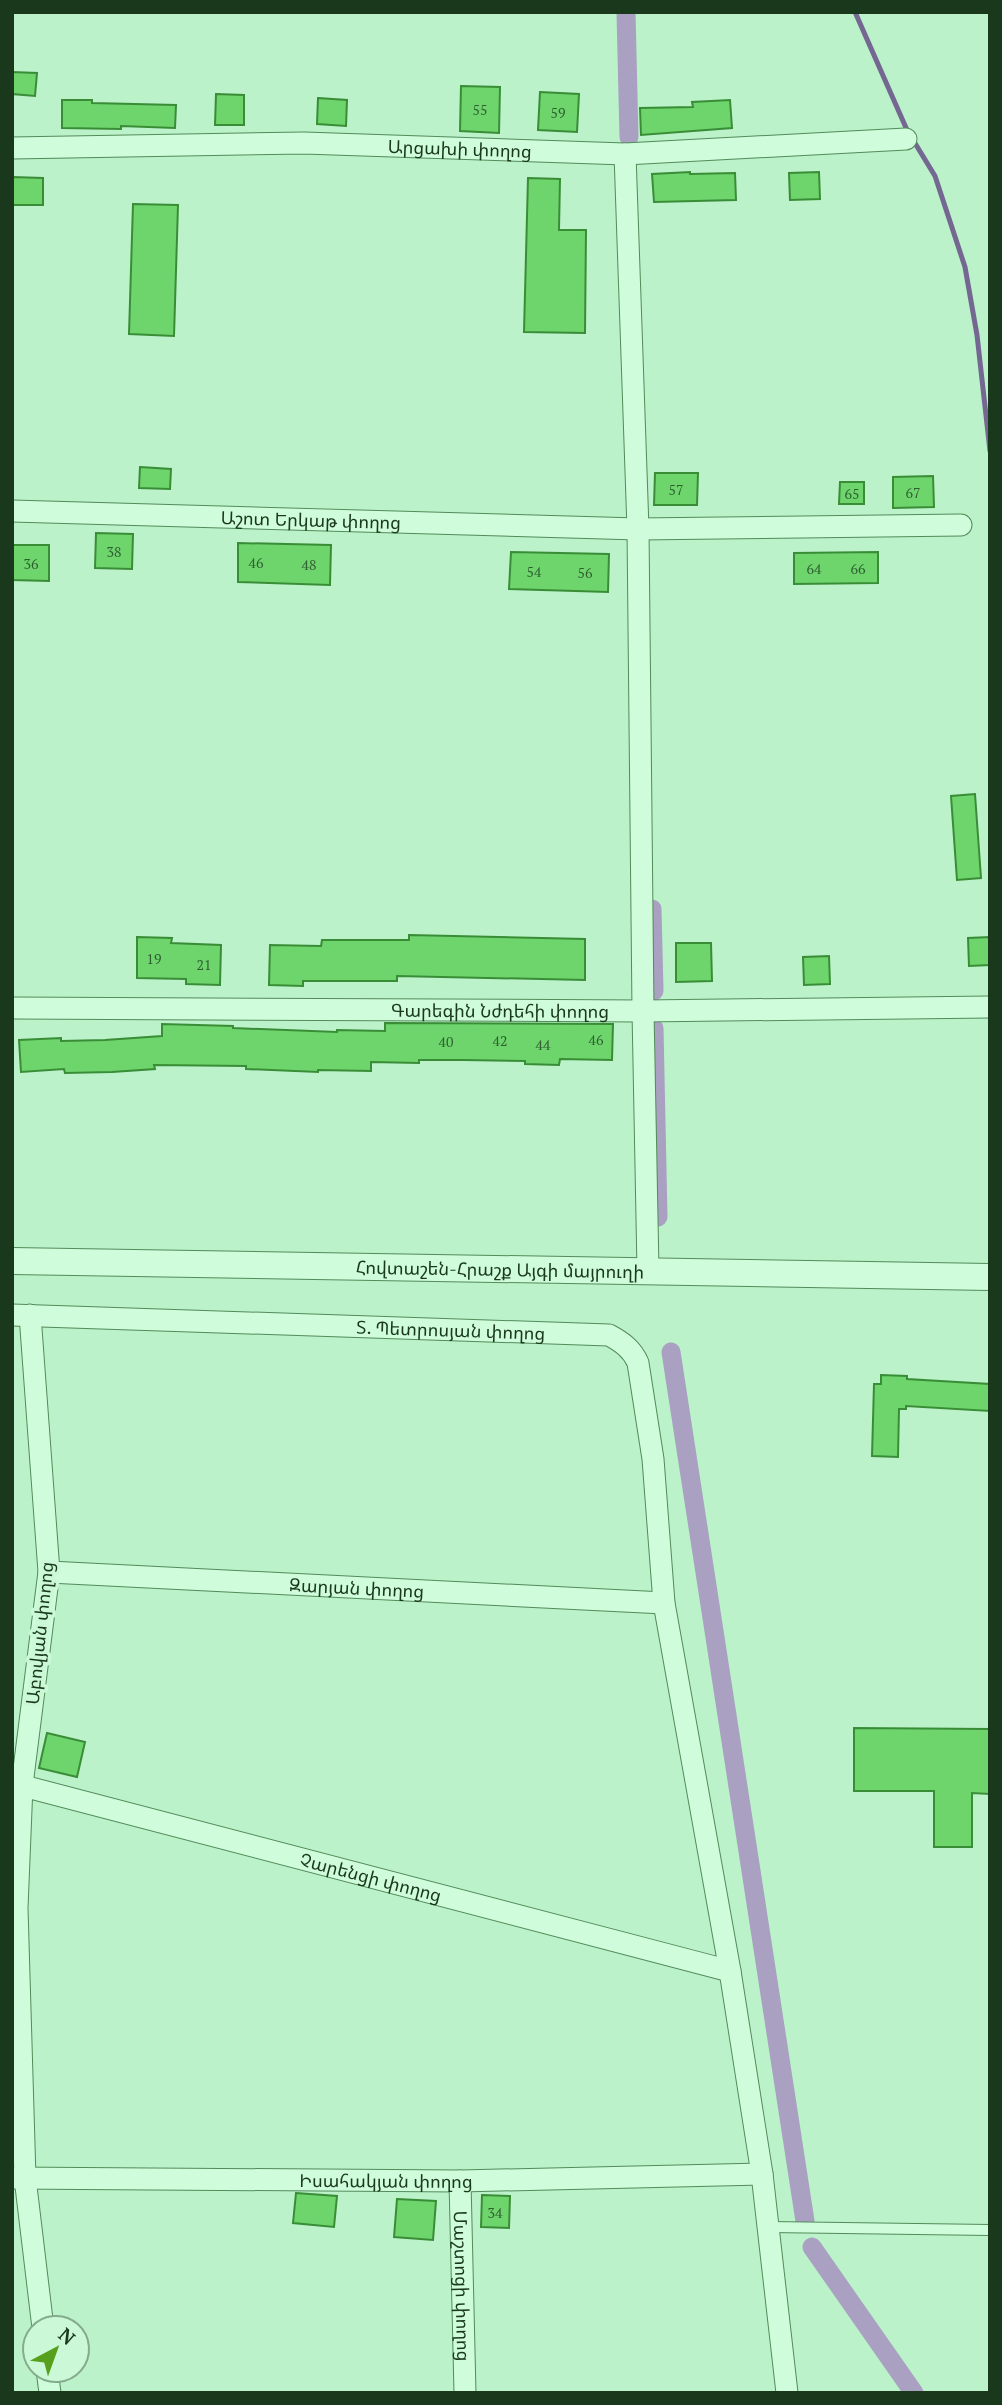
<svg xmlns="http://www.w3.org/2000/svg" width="1002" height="2405" font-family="'PT Serif','Noto Sans Armenian',serif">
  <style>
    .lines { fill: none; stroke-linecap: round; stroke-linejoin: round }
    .stream { stroke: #746791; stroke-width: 5 }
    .canal { stroke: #a9a0c2; stroke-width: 19 }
    .building { fill: #6ed56d; stroke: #3a8d37; stroke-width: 2 }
    .service-casing { stroke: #538b59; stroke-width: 12 }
    .minor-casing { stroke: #538b59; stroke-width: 23 }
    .tertiary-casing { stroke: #538b59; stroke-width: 28 }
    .service { stroke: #cffcdb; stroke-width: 10 }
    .minor { stroke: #cffcdb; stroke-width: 21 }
    .tertiary { stroke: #cffcdb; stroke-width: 26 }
    .labels { text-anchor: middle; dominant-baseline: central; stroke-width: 7; stroke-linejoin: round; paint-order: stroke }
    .number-label { font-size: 14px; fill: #2f5f30 }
    .street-label { font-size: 18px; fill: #1a381b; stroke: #cbf9d8 }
  </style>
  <rect width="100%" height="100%" fill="#bbf2ca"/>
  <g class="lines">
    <polyline class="stream" points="855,12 907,130 935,176 965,267 977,335 990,451"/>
    <g class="canal">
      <polyline points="626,12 629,137"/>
      <polyline points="652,909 654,991"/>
      <polyline points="654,1028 658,1217"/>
      <polyline points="671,1352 805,2221"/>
      <polyline points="812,2247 914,2393"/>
    </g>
  </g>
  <g class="building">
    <polygon points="12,72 37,73 35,96 12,94"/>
    <polygon points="461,86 500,87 499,133 460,131"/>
    <polygon points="540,92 579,94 577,132 538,130"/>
    <polygon points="216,94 244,95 244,125 215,125"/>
    <polygon points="318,98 347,100 346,126 317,124"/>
    <polygon points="62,100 92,100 92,103 176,105 175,128 121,126 121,129 62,128"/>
    <polygon points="730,100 732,128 641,135 640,108 693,107 692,102"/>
    <polygon points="690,172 690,174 735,173 736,200 654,202 652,174"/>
    <polygon points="819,172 820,199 790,200 789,173"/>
    <polygon points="12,177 43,178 43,205 12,205"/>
    <polygon points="528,178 560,179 559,230 586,230 585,333 524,332"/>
    <polygon points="133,204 178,205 174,336 129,334"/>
    <polygon points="140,467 171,469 170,489 139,488"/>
    <polygon points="655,473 698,473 697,505 654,505"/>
    <polygon points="933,476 934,507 893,508 893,477"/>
    <polygon points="840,482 864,482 864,504 839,504"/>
    <polygon points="96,533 133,534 132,569 95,568"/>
    <polygon points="238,543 331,545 330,585 238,582"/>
    <polygon points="12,545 49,545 49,581 12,580"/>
    <polygon points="511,552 609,554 608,592 509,589"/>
    <polygon points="878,552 878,583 794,584 794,553"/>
    <polygon points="975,794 981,878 957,880 951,796"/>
    <polygon points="409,935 585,939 585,980 397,976 397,981 303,981 303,986 269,985 270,945 321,946 322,940 409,940"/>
    <polygon points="137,937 172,938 171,943 221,945 220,985 186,984 186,979 137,978"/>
    <polygon points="990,937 990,965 969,966 968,938"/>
    <polygon points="676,943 711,943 712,981 676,982"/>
    <polygon points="829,956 830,984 804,985 803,957"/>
    <polygon points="385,1023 613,1024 612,1060 560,1059 559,1065 525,1064 525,1061 463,1060 419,1060 419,1063 371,1062 371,1071 318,1070 318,1072 246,1069 246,1066 154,1065 155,1069 112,1072 65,1073 64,1069 21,1072 19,1040 61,1038 61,1041 105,1040 162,1036 162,1024 233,1026 233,1028 337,1032 337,1030 385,1031"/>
    <polygon points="881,1375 907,1376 907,1379 990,1384 990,1411 906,1406 906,1409 899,1409 898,1457 872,1456 874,1384 881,1384"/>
    <polygon points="854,1728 990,1729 990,1794 972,1793 972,1847 934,1847 934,1791 854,1791"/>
    <polygon points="47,1733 85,1742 77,1777 39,1768"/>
    <polygon points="296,2193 337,2196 334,2227 293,2223"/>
    <polygon points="482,2195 510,2196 509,2228 481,2227"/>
    <polygon points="397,2199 436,2201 433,2240 394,2237"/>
  </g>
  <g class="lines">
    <defs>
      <polyline id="service" points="769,2227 990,2230"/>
      <g id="minor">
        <path id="s1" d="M 12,148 L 304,143 L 625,154 L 906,139"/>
        <polyline points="625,154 638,529 643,1011 648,1270"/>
        <path id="s2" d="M 12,511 L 638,529 L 961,525"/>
        <path id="s3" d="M 12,1008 L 643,1011 L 990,1007"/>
        <path id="s4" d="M 12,1315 L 609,1335 C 622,1342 632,1349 638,1363 L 653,1459 L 664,1603 L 730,1971 L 762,2174 L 787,2393"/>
        <polyline points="30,1315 49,1572 22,1785 17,1908 25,2178 43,2328"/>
        <path id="s5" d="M 49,1572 L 664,1603"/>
        <path id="s6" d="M 12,1783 L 730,1971"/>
        <path id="s7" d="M 12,2178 L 460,2181 L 762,2174"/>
        <path id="s8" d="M 460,2181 L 465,2393"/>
        <polyline points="47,2370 50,2393"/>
      </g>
      <g id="tertiary">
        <path id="s9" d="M 12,1261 L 990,1277"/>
      </g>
    </defs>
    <use href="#service" class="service-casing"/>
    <use href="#minor" class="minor-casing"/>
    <use href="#tertiary" class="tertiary-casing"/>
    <use href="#service" class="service"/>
    <use href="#minor" class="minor"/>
    <use href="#tertiary" class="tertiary"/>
  </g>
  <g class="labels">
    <g class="number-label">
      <text x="480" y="109">55</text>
      <text x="558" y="112">59</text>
      <text x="676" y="489">57</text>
      <text x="913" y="492">67</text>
      <text x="852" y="493">65</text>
      <text x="114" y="551">38</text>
      <text x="256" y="562">46</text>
      <text x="31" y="563">36</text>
      <text x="309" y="564">48</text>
      <text x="814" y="568">64</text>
      <text x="858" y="568">66</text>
      <text x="534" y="571">54</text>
      <text x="585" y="572">56</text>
      <text x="154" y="958">19</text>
      <text x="204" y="964">21</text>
      <text x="596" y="1039">46</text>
      <text x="500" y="1040">42</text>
      <text x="446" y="1041">40</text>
      <text x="543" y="1044">44</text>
      <text x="495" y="2212">34</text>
    </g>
    <g class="street-label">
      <text stroke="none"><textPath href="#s1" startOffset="448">Արցախի փողոց</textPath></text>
      <text stroke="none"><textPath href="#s2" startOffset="299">Աշոտ Երկաթ փողոց</textPath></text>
      <text stroke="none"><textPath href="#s3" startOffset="488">Գարեգին Նժդեհի փողոց</textPath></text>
      <text stroke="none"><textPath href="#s9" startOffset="488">Հովտաշեն-Հրաշք Այգի մայրուղի</textPath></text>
      <text stroke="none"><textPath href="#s4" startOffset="439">Տ. Պետրոսյան փողոց</textPath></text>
      <text stroke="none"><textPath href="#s5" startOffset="308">Զարյան փողոց</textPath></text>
      <text transform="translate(39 1633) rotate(-84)">Աբովյան փողոց</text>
      <text stroke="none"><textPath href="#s6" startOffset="371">Չարենցի փողոց</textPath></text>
      <text stroke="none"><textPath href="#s7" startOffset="374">Իսահակյան փողոց</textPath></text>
      <text stroke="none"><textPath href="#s8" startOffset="105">Մաշտոցի փողոց</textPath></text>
    </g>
  </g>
  <rect width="1002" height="2405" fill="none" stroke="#1a381b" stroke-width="28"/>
  <g transform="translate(56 2349) rotate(41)"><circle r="33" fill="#cbf9d8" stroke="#84ac8c" stroke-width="2"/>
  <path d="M0-5L12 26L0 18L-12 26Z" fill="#57a01d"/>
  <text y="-10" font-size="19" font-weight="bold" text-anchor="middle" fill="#1a381b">N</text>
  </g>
</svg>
